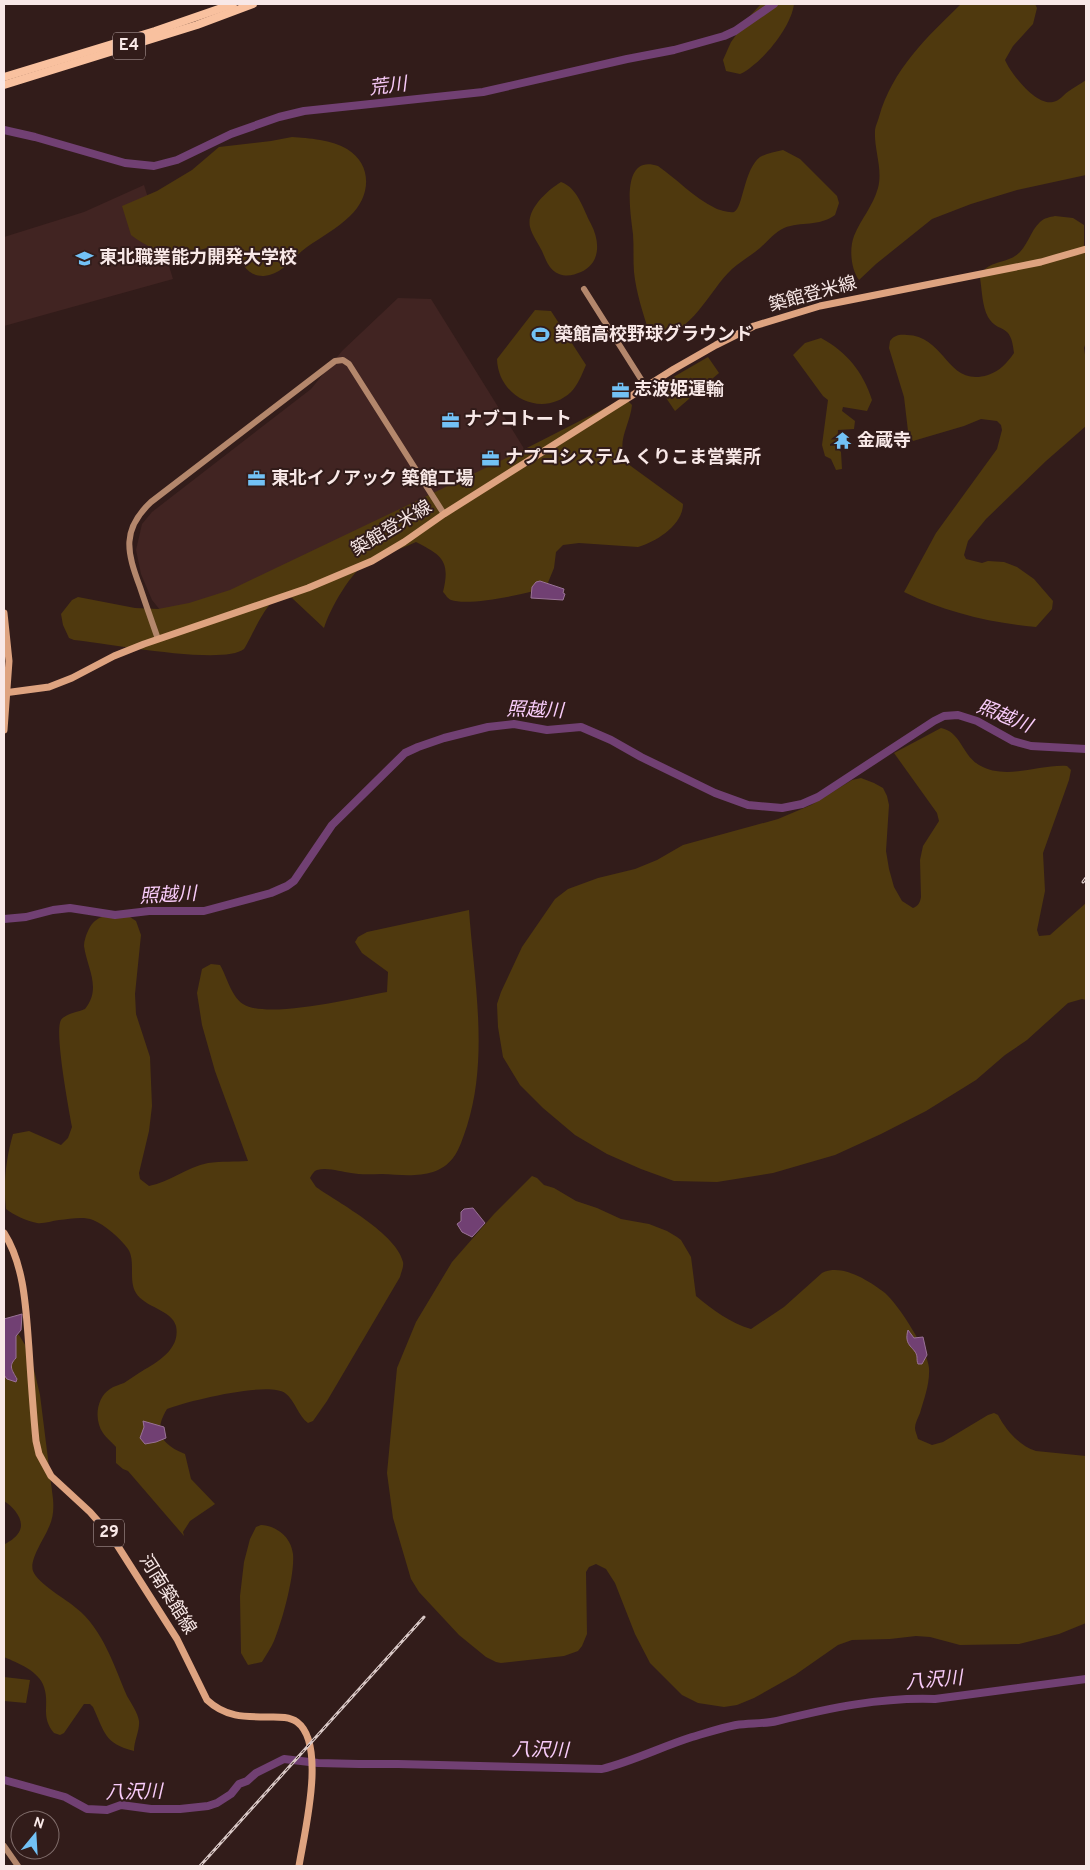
<svg xmlns="http://www.w3.org/2000/svg" width="1090" height="1870" font-family="Overpass,'Noto Sans JP',sans-serif">
  <style>
    .built { fill: #412422 }
    .green { fill: #4f390e }
    .water { fill: #714073; stroke: #9a7296 }
    .lines { fill: none; stroke-linecap: round; stroke-linejoin: round }
    .river { stroke: #714073; stroke-width: 8 }
    .secondary { stroke: #b4876c; stroke-width: 6 }
    .primary { stroke: #dea380; stroke-width: 7 }
    .highway { stroke: #f9c19f; stroke-width: 8 }
    .rail-casing { stroke: #d9c8c6; stroke-width: 3 }
    .rail { stroke: #321c1a; stroke-width: 1; stroke-dasharray: 4; stroke-linecap: butt }
    .labels { text-anchor: middle; dominant-baseline: central; stroke-width: 4; stroke-linejoin: round; paint-order: stroke }
    .shield { fill: #321c1a; stroke: #bdabaa; stroke-width: 1 }
    .shield-label { font-size: 16px; font-weight: bold; fill: #f8e8e7 }
    .poi-label { font-size: 18px; font-weight: bold; fill: #f8e8e7; stroke: #321c1a; text-anchor: start }
    .street-label { font-size: 18px; fill: #f8e8e7; stroke: #321c1a }
    .water-label { font-size: 19px; font-style: italic; fill: #f9ccfa; stroke: #321c1a }
  </style>
  <rect width="100%" height="100%" fill="#321c1a"/>
  <g class="built">
    <polygon points="144,185 173,279 4,326 4,237 84,212"/>
    <polygon points="398,298 431,299 528,455 173,626 152,600 141,574 136,550 142,524 152,512 311,389 342,351"/>
  </g>
  <g class="green">
    <path d="M 761,4 L 794,4 C 791,28 761,64 740,74 L 726,71 L 723,60 L 731,42 L 749,17 Z"/>
    <path d="M 961,4 L 1035,4 L 1037,8 L 1033,24 L 1013,46 L 1005,60 C 1011,74 1036,106 1053,102 C 1060,101 1064,94 1069,91 C 1074,87 1081,84 1086,80 L 1086,175 L 1017,190 L 971,204 L 932,219 L 876,264 L 859,280 C 851,269 849,249 854,236 C 861,219 873,206 878,188 C 883,169 874,150 875,131 C 875,127 878,121 879,117 C 892,70 927,37 961,4 Z"/>
    <path d="M 292,137 C 308,138 333,140 347,149 C 373,165 371,196 350,216 C 338,228 321,237 307,247 C 292,258 283,274 264,276 C 239,277 243,247 220,246 C 212,245 202,250 194,252 C 171,258 149,249 131,235 L 122,206 L 157,191 L 192,170 L 219,147 L 271,141 Z"/>
    <path d="M 783,150 L 800,159 L 837,196 L 839,203 L 835,215 C 819,227 801,221 784,228 C 774,233 768,241 760,248 C 752,255 741,261 732,269 C 709,290 691,338 653,336 L 649,332 C 643,313 636,292 634,272 C 633,260 634,247 633,234 C 631,215 619,153 658,166 C 677,179 694,198 715,208 C 719,210 729,213 734,212 C 743,208 744,169 760,157 C 767,153 775,152 783,150 Z"/>
    <path d="M 561,182 C 578,188 583,209 591,224 C 600,241 601,263 581,272 C 574,275 567,277 559,274 C 549,270 546,260 542,251 C 538,243 532,235 530,227 C 526,209 548,190 561,182 Z"/>
    <path d="M 1055,216 L 1073,218 L 1084,225 L 1084,248 L 1086,251 L 1086,342 L 1084,348 L 1086,361 L 1086,426 L 1046,461 L 986,519 L 968,541 L 964,555 L 966,559 L 982,563 L 988,561 L 1004,562 L 1017,567 L 1034,579 L 1053,601 L 1052,609 L 1036,627 C 991,623 945,612 904,592 L 936,533 L 997,449 L 1002,430 L 1001,425 L 997,421 L 981,419 L 964,426 L 913,441 L 908,431 L 904,397 L 889,348 L 890,341 C 894,335 900,334 907,335 C 946,336 947,388 988,375 C 1000,371 1007,363 1014,353 C 1011,321 999,335 988,317 C 982,306 982,290 980,278 C 985,261 1003,264 1015,256 C 1027,249 1030,231 1040,222 C 1044,218 1050,217 1055,216 Z"/>
    <path d="M 535,310 L 551,311 L 586,365 C 582,374 578,385 571,392 C 542,419 498,397 497,359 Z"/>
    <path d="M 821,338 C 847,352 863,372 872,400 L 867,411 L 843,407 L 842,411 L 855,421 L 854,429 L 838,430 L 837,448 L 841,452 L 842,469 L 836,470 L 831,459 L 825,456 L 822,445 L 828,400 L 823,396 L 793,355 L 805,343 Z"/>
    <polygon points="708,357 719,373 675,411 658,386"/>
    <path d="M 628,401 L 632,405 C 630,426 614,444 628,464 L 683,504 C 683,525 656,542 638,547 L 579,543 L 563,545 L 556,552 L 554,568 L 547,585 L 541,589 C 522,595 468,606 451,600 C 447,598 446,595 443,592 C 451,560 441,555 416,542 C 401,549 384,554 369,561 C 351,571 330,609 324,628 L 292,598 C 286,596 281,596 276,599 C 264,606 252,636 244,649 C 223,666 106,643 74,640 L 69,638 L 63,625 L 61,614 L 72,600 L 78,597 L 135,608 L 158,609 L 189,603 L 230,590 L 521,451 L 609,406 Z"/>
    <path d="M 941,728 C 961,732 962,755 979,765 C 1006,781 1039,764 1067,766 L 1071,770 L 1069,780 L 1043,853 L 1045,891 L 1037,930 L 1039,936 L 1050,935 L 1086,903 L 1086,1000 L 1082,999 L 1068,1003 L 1027,1040 L 1005,1055 L 976,1080 L 926,1111 L 881,1134 L 835,1155 L 773,1173 L 717,1182 L 674,1181 L 641,1169 L 607,1154 L 575,1135 L 543,1108 L 520,1085 L 503,1057 L 498,1027 L 497,1004 L 501,992 L 522,947 L 555,899 L 568,889 L 598,878 L 635,869 L 657,860 L 683,845 L 778,819 L 811,805 L 852,780 L 861,778 L 874,783 L 883,788 L 887,796 L 889,805 L 886,851 L 889,869 L 894,887 L 902,901 L 913,908 C 918,906 920,903 921,897 L 920,860 L 923,846 L 939,821 L 937,813 L 894,753 Z"/>
    <path d="M 469,910 C 474,981 489,1056 467,1126 C 463,1137 460,1149 453,1158 C 436,1180 406,1175 382,1174 C 372,1174 361,1175 351,1173 C 341,1172 328,1167 317,1170 C 314,1171 312,1174 310,1178 L 316,1187 C 339,1203 397,1234 403,1262 C 404,1267 401,1272 400,1277 L 327,1401 L 313,1421 L 308,1423 C 298,1416 295,1400 285,1393 C 268,1381 187,1401 167,1409 C 153,1432 161,1444 185,1454 L 191,1479 L 215,1504 L 190,1521 L 183,1532 L 184,1536 L 128,1471 L 123,1469 L 116,1463 L 116,1447 C 112,1442 106,1438 103,1433 C 94,1420 96,1398 110,1389 C 114,1386 119,1385 124,1383 C 129,1380 134,1376 139,1373 C 156,1363 181,1350 176,1326 C 172,1310 144,1307 136,1293 C 128,1280 136,1261 128,1249 C 120,1238 105,1225 93,1220 C 83,1216 70,1219 59,1220 C 52,1221 43,1224 37,1223 C 26,1221 14,1215 6,1209 C 3,1183 6,1159 13,1134 L 29,1131 L 61,1145 L 68,1138 L 72,1127 C 69,1110 54,1031 61,1020 C 65,1014 78,1012 85,1009 C 102,988 87,968 84,946 C 84,941 86,935 88,931 C 95,914 110,914 127,915 L 136,921 L 141,935 L 135,994 L 136,1014 L 150,1057 L 152,1106 L 149,1131 L 139,1173 L 140,1179 L 149,1186 C 170,1182 187,1167 208,1163 C 221,1161 235,1162 248,1161 L 215,1071 L 202,1025 L 197,993 L 202,969 L 211,964 L 220,965 C 227,977 231,996 243,1004 C 267,1020 358,997 387,992 L 388,972 L 362,953 L 355,942 L 358,937 L 367,932 Z"/>
    <path d="M 532,1176 L 537,1178 L 544,1185 L 554,1188 L 576,1201 L 597,1208 L 621,1219 L 649,1224 L 667,1231 L 677,1237 L 681,1240 L 691,1257 L 696,1296 C 713,1310 730,1323 751,1329 L 784,1307 L 822,1273 C 842,1263 869,1281 885,1293 C 899,1305 928,1351 929,1368 C 930,1384 924,1399 920,1413 C 918,1418 915,1423 915,1428 C 915,1431 917,1435 918,1439 L 932,1445 L 943,1442 L 988,1415 L 994,1413 L 998,1415 C 1006,1430 1019,1446 1036,1451 L 1086,1456 L 1086,1623 L 1059,1634 L 1019,1644 L 960,1645 L 930,1637 L 916,1636 L 890,1639 L 852,1640 L 838,1645 L 795,1675 L 754,1698 L 737,1705 L 724,1707 L 698,1703 L 682,1695 L 650,1663 L 635,1634 L 615,1583 L 606,1569 L 596,1564 L 589,1567 L 586,1572 L 587,1634 L 582,1646 L 578,1651 L 564,1656 L 501,1663 L 496,1662 L 486,1657 L 459,1635 L 419,1592 L 411,1579 L 393,1518 L 387,1473 L 397,1368 L 416,1322 L 452,1262 L 494,1214 Z"/>
    <path d="M 4,1328 L 19,1335 L 30,1353 L 40,1395 L 53,1499 C 54,1510 53,1519 48,1529 C 44,1539 29,1560 33,1571 C 38,1584 66,1599 76,1608 C 103,1629 114,1666 127,1696 C 131,1703 138,1713 139,1721 C 140,1730 134,1741 134,1751 C 104,1743 105,1733 93,1707 L 90,1704 L 84,1704 L 64,1733 L 60,1735 L 54,1733 C 40,1716 50,1705 44,1687 C 39,1671 18,1663 4,1657 L 4,1545 C 8,1542 14,1539 17,1535 C 28,1523 14,1507 4,1501 Z"/>
    <path d="M 261,1525 C 277,1526 291,1537 293,1554 C 295,1575 282,1622 274,1641 C 271,1648 266,1655 262,1662 L 248,1665 L 241,1653 L 240,1596 L 244,1562 L 250,1539 L 256,1527 Z"/>
    <polygon points="4,1677 30,1680 26,1703 4,1701"/>
  </g>
  <g class="water">
    <polygon points="540,581 564,589 563,593 565,594 563,600 531,598 532,587 536,582"/>
    <polygon points="473,1208 485,1223 472,1237 462,1232 457,1224 461,1221 461,1212 464,1209"/>
    <path d="M 22,1314 L 21,1330 L 16,1336 L 16,1358 C 8,1366 12,1370 17,1379 L 16,1382 L 7,1379 L 4,1375 L 4,1319 Z"/>
    <path d="M 908,1330 L 914,1338 L 923,1337 L 927,1355 L 922,1364 L 918,1364 C 917,1362 917,1359 917,1357 C 916,1347 903,1347 908,1330 Z"/>
    <polygon points="143,1421 164,1427 166,1438 156,1442 145,1444 140,1438 144,1427"/>
  </g>
  <g class="lines">
    <g class="river">
      <polyline points="4,130 35,137 125,163 154,166 177,160 231,134 279,117 304,111 361,105 483,92 627,59 674,50 724,36 735,31 774,4"/>
      <polyline points="4,919 26,917 53,910 70,908 115,915 149,911 204,911 271,893 287,886 294,881 332,825 405,753 418,747 444,738 488,727 514,724 547,730 581,727 611,740 641,757 715,793 748,805 782,808 802,804 818,797 934,721 944,716 958,715 977,721 1013,741 1031,746 1086,749"/>
      <path d="M 4,1780 L 65,1797 L 87,1809 L 107,1810 L 121,1805 L 151,1809 L 180,1809 L 208,1806 L 217,1803 L 231,1794 L 239,1784 L 247,1781 L 256,1773 L 284,1759 L 318,1763 L 359,1764 L 398,1764 L 602,1769 C 633,1761 661,1747 692,1737 C 706,1733 721,1728 736,1725 C 750,1723 764,1724 777,1721 C 830,1708 881,1697 935,1699 L 1086,1679"/>
    </g>
    <g class="secondary">
      <polyline points="584,289 646,387"/>
      <path d="M 158,639 C 152,622 146,605 140,587 C 127,552 121,530 151,502 L 335,361 L 343,360 L 349,364 L 444,514"/>
      <polyline points="4,1846 18,1866"/>
    </g>
    <g class="primary">
      <polyline points="4,613 9,661 4,730"/>
      <polyline points="4,693 49,687 72,678 114,656 144,644 308,588 372,561 404,542 444,514 674,369 716,345 754,326 820,306 1041,262 1086,249"/>
      <path d="M 4,1233 C 25,1266 26,1311 29,1349 C 31,1380 33,1410 36,1441 L 39,1454 L 51,1476 L 90,1512 L 112,1537 L 177,1639 L 207,1700 C 225,1717 244,1717 267,1717 C 277,1717 289,1716 297,1722 C 327,1744 304,1834 299,1866"/>
    </g>
    <g class="highway">
      <polyline points="4,77 155,31 233,4"/>
      <polyline points="4,85 197,25 253,4"/>
    </g>
    <defs>
      <g id="rail">
        <polyline points="1083,882 1086,878"/>
        <polyline points="200,1866 424,1617"/>
      </g>
    </defs>
    <use href="#rail" class="rail-casing"/>
    <use href="#rail" class="rail"/>
  </g>
  <defs>
    <symbol id="university-bare" viewBox="-9 -9 18 18"><path d="M0-5L7-2L0 1L-7-2ZM-4 1L0 2.5L4 1V4Q0 6-4 4Z" fill="#72c1f5" stroke="#321c1a" stroke-width="2.5" paint-order="stroke"/></symbol>
    <symbol id="stadium-bare" viewBox="-9 -9 18 18"><path d="M0-5a6.5 5 0 1 0 0 10a6.5 5 0 1 0 0-10ZM-3.5-1.8h7v3.6h-7Z" fill="#72c1f5" stroke="#321c1a" stroke-width="2.5" paint-order="stroke"/></symbol>
    <symbol id="office-bare" viewBox="-9 -9 18 18"><path d="M-6-3h4V-5.5h4V-3h4V5H-6ZM-1-4.5V-3h2v-1.5ZM-6 0V1H6V0Z" fill="#72c1f5" stroke="#321c1a" stroke-width="2.5" paint-order="stroke"/></symbol>
    <symbol id="temple-bare" viewBox="-9 -9 18 18"><path d="M0-6L5-2H3V0L6.5 2.5H4V6H1.5V3h-3V6H-4V2.5H-6.5L-3 0V-2H-5Z" fill="#72c1f5" stroke="#321c1a" stroke-width="2.5" paint-order="stroke"/></symbol>
  </defs>
  <g fill-rule="evenodd">
    <use href="#university-bare" x="72" y="246" width="25" height="25"/>
    <use href="#stadium-bare" x="528" y="322" width="25" height="25"/>
    <use href="#office-bare" x="608" y="378" width="25" height="25"/>
    <use href="#office-bare" x="438" y="408" width="25" height="25"/>
    <use href="#temple-bare" x="830" y="428" width="25" height="25"/>
    <use href="#office-bare" x="478" y="446" width="25" height="25"/>
    <use href="#office-bare" x="244" y="466" width="25" height="25"/>
  </g>
  <g class="labels">
    <g class="shield">
      <rect x="113" y="32.5" width="32" height="27" rx="4"/>
      <rect x="94" y="1519.5" width="30" height="27" rx="4"/>
    </g>
    <g class="shield-label">
      <text x="129" y="46">E4</text>
      <text x="109" y="1533">29</text>
    </g>
    <g class="poi-label">
      <text x="99" y="258">東北職業能力開発大学校</text>
      <text x="555" y="335">築館高校野球グラウンド</text>
      <text x="634" y="390">志波姫運輸</text>
      <text x="464" y="420">ナブコトート</text>
      <text x="857" y="441">金蔵寺</text>
      <text x="505" y="458">ナプコシステム くりこま営業所</text>
      <text x="271" y="479">東北イノアック 築館工場</text>
    </g>
    <g class="street-label">
      <text transform="translate(813 295) rotate(-15)">築館登米線</text>
      <text transform="translate(392 529) rotate(-31)">築館登米線</text>
      <text transform="translate(167 1595) rotate(58)">河南築館線</text>
    </g>
    <g class="water-label">
      <text transform="translate(388 87) rotate(-7)">荒川</text>
      <text transform="translate(535 711) rotate(2)">照越川</text>
      <text transform="translate(1004 717) rotate(22)">照越川</text>
      <text transform="translate(168 896) rotate(-3)">照越川</text>
      <text transform="translate(934 1681) rotate(-5)">八沢川</text>
      <text transform="translate(540 1751) rotate(1)">八沢川</text>
      <text transform="translate(134 1793) rotate(-1)">八沢川</text>
    </g>
  </g>
  <rect width="1090" height="1870" fill="none" stroke="#f8e8e7" stroke-width="10"/>
  <g transform="translate(35 1835) rotate(18)"><circle r="24" fill="#321c1a" stroke="#816e6c"/>
  <path d="M0-4L9 19L0 12L-9 19Z" fill="#72c1f5"/>
  <text y="-8" font-size="14" font-weight="bold" text-anchor="middle" fill="#f8e8e7">N</text>
  </g>
</svg>
